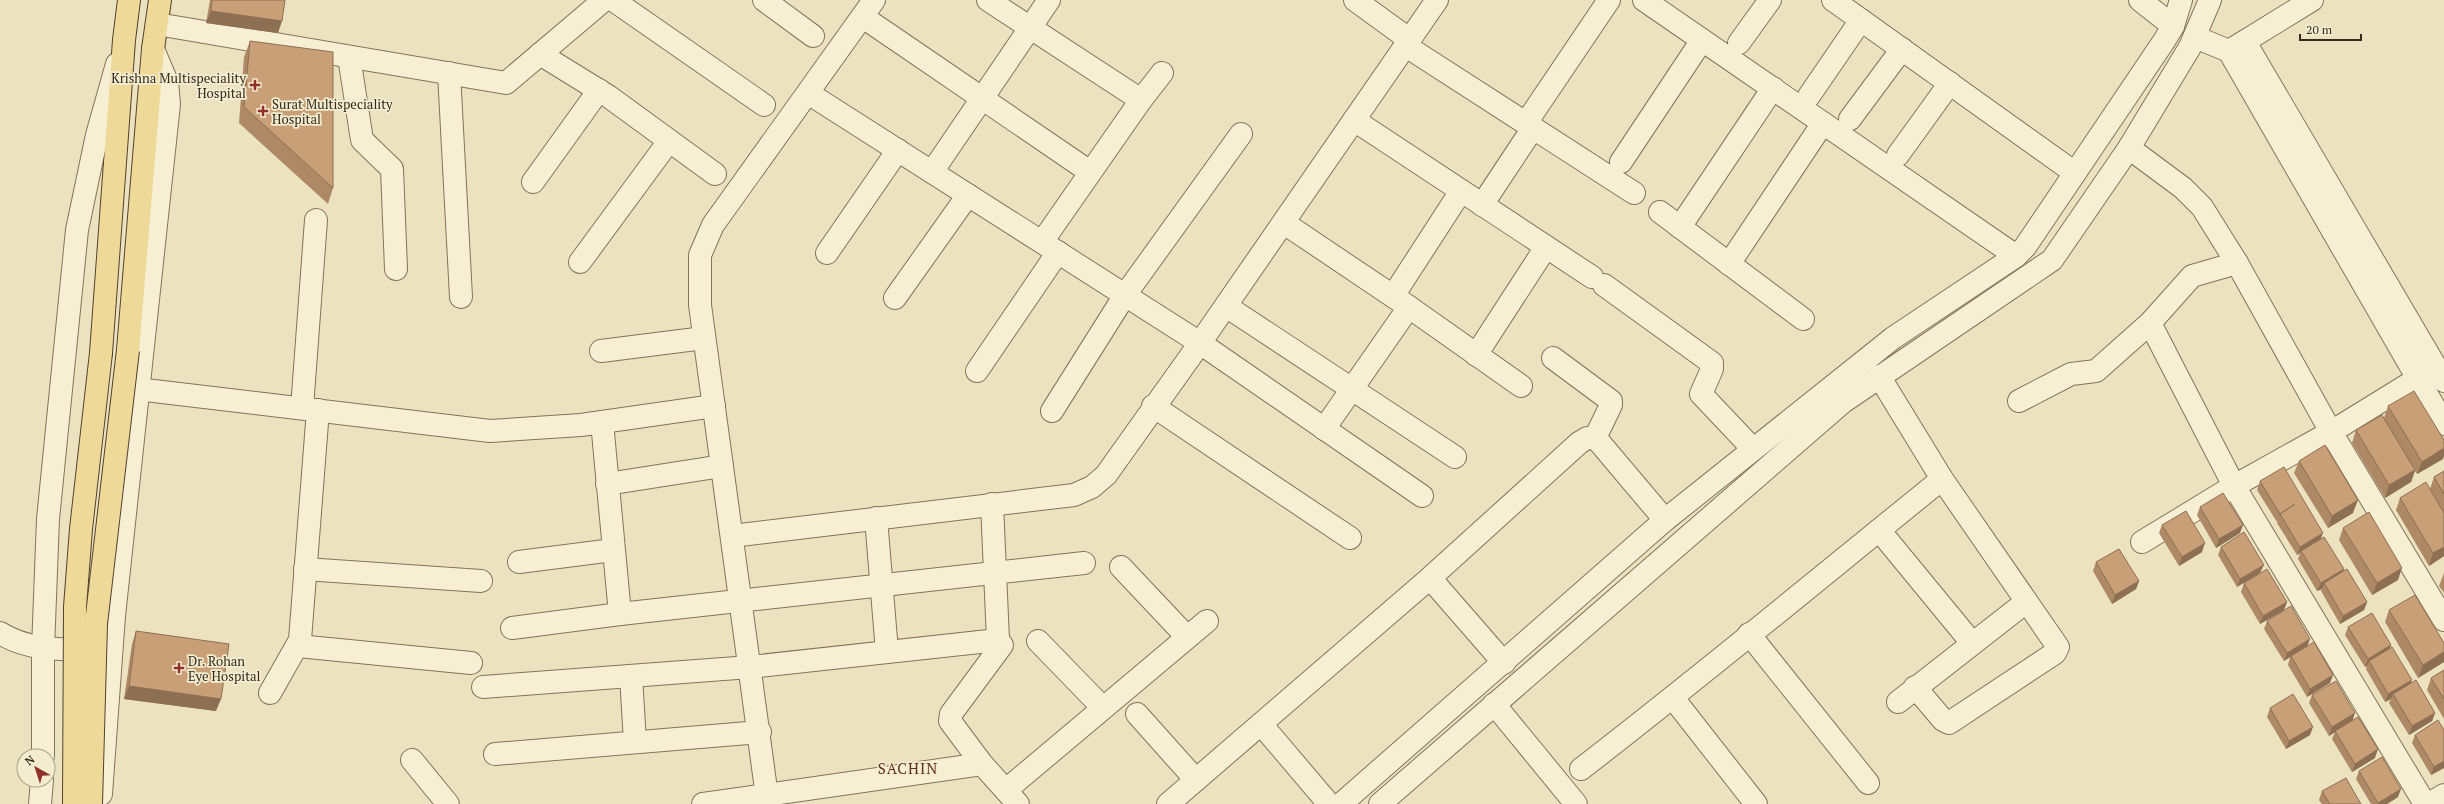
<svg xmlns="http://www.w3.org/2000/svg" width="2444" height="804" font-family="'PT Serif',serif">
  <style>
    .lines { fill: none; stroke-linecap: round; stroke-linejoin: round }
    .minor-casing { stroke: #847359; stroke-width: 24 }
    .major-casing { stroke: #52412d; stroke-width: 24 }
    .minor { stroke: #f7efd3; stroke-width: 22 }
    .major { stroke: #efd999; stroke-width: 22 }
    .major-bridge-casing { stroke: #52412d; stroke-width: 24; stroke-linecap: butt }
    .major-bridge { stroke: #efd999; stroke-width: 22 }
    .wall { fill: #ad8966 }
    .shaded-wall { fill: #8d6f53 }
    .building { fill: #c99f77; stroke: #8d6f53 }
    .poi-dot { fill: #91312b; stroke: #f4eccf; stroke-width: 1.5 }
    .labels { text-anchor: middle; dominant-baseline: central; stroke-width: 3.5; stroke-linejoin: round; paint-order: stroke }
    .poi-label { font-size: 13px; fill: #342a1d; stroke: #f4eccf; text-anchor: start }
    .quarter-label { font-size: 15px; letter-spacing: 1px; fill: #5f301e; stroke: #f4eccf }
  </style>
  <rect width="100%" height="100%" fill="#ece2c0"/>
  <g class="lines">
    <defs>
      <g id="minor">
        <polyline points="613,0 764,105"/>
        <polyline points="764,0 813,36"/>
        <polyline points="988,0 1141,100"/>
        <polyline points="1355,0 1410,40"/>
        <polyline points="1644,0 2016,256"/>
        <polyline points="1833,0 2075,173"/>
        <polyline points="2140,0 2173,26"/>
        <polyline points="863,17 1090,172"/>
        <polyline points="157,24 506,83 604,0"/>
        <polyline points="2195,37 2229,51 2312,0"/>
        <polyline points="2245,42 2444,381"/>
        <polyline points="1739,43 1770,0"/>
        <polyline points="1406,46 1634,193"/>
        <polyline points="2229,51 2444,424"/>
        <polyline points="540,54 608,96 715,174"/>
        <polyline points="349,57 362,140 392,169 396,269"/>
        <polyline points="449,73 461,297"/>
        <polyline points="808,93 1200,343 1422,496"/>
        <polyline points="1809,96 1861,20"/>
        <polyline points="1850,119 1902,49"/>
        <polyline points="1354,120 1592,277"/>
        <polyline points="1526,123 1609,0"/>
        <polyline points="2129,148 2183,188 2202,207 2237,263 2331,432 2444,620"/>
        <polyline points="1898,155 1950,83"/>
        <polyline points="1621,162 1702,40"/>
        <polyline points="932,172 1049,0"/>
        <polyline points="533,182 599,90"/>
        <polyline points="1482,205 1533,128"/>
        <polyline points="1660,212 1803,319"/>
        <polyline points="1284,223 1409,307 1521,386"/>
        <polyline points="1680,227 1773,88"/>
        <polyline points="1042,242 1141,100 1162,73"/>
        <polyline points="827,253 898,150"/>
        <polyline points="580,262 669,141"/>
        <polyline points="1729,264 1823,123"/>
        <polyline points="1604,285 1712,363 1712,369 1701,394 1753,449"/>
        <polyline points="1393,296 1461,191"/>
        <polyline points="895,298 968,195"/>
        <polyline points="1226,306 1455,457"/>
        <polyline points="2150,323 2234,486 2425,804"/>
        <polyline points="601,351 704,338"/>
        <polyline points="1476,355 1546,247"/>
        <polyline points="1553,358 1611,401 1611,405 1595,438"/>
        <polyline points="977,371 1058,252"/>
        <polyline points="1879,376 1942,479 2058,647 2055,653 1949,723 1943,720 1915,687"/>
        <polyline points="137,389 490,431 581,425 714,406"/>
        <polyline points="2019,401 2071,374 2096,371 2150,323 2192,276 2237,263"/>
        <polyline points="1153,406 1350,538"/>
        <polyline points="302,408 316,220"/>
        <polyline points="1052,411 1125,295 1241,134"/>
        <polyline points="602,422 620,614"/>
        <polyline points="1324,429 1409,307"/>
        <polyline points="607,484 722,466"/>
        <polyline points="992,504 998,640"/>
        <polyline points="876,518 887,652"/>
        <polyline points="1879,530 1972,643"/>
        <polyline points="732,536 1074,495 1092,487 1106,475 1200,343 1437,0"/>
        <polyline points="2142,542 2234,486 2331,432 2430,371"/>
        <polyline points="519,562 613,550"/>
        <polyline points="1121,567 1187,637"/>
        <polyline points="305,569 481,581"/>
        <polyline points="1430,578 1504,663"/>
        <polyline points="512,628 620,614 1084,563"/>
        <path d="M 0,633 C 29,651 61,649 94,650"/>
        <polyline points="1749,634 1868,783"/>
        <polyline points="1038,641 1103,708"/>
        <polyline points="298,646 471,663"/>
        <polyline points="631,676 635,742"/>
        <polyline points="483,687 750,667 998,640 1002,645 951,714 950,721 982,764 1018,804"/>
        <polyline points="270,693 300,640 318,410"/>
        <polyline points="1673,698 1756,804"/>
        <polyline points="1898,702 2026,602"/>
        <polyline points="1494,704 1576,804"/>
        <polyline points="1137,714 1196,780"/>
        <polyline points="1261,724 1329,804"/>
        <polyline points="495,754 760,732"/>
        <polyline points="43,756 43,649 48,519 77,230 97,135 117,64"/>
        <polyline points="412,760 448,804"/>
        <path d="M 1581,769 C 1703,675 1822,576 1942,479"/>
        <polyline points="1006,790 1207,621"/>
        <polyline points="101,794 114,616 169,104 167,82 153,49"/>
        <polyline points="40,804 42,780"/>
        <polyline points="703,804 982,764"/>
        <polyline points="768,804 700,305 700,255 713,225 874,0"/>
        <polyline points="1168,804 1430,578 1579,443 1587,438 1595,438 1600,443 1665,520"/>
        <polyline points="1341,804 1665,520 1893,338 2016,256 2025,247 2164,41 2173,26 2181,0"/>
        <polyline points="1380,804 1843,402 2052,260 2129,148 2190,47 2210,0"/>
        <polyline points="2429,804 2444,795"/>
      </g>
      <g id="major">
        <polyline points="128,350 153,49 160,0"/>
        <polyline points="101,353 124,40 129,0"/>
      </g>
    </defs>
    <use href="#minor" class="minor-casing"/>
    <use href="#major" class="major-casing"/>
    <use href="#minor" class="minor"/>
    <use href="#major" class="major"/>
    <defs>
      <g id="major-bridge">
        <polyline points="74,804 75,607 81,529 101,353"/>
        <polyline points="91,804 96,624 128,350"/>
      </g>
    </defs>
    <use href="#major-bridge" class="major-bridge-casing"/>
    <use href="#major-bridge" class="major-bridge"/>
  </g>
  <g class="wall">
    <polygon points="210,0 285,0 278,33 206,23"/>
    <polygon points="250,41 333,188 328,204 239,123 244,57"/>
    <polygon points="2388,406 2443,459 2417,474 2415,471 2411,482 2385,498 2352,443 2356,430 2384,418"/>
    <polygon points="2299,461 2353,513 2328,528 2294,473"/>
    <polygon points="2444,471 2444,556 2429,566 2396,510 2400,498 2430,489 2434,477"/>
    <polygon points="2260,481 2321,539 2343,572 2367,602 2364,610 2340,624 2321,591 2322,589 2317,591 2298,559 2300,553 2297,555 2277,523 2278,521 2277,522 2257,490"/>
    <polygon points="2200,507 2240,533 2216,548 2197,515"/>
    <polygon points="2162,525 2202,552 2179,566 2159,533"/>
    <polygon points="2343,528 2398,580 2372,595 2339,540"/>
    <polygon points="2221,547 2264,565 2237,587 2218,555"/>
    <polygon points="2096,562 2139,581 2136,589 2112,604 2093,571"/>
    <polygon points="2444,573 2444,593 2439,586"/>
    <polygon points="2244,583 2287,602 2284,610 2260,624 2241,592"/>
    <polygon points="2389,610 2444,643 2444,662 2418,678 2385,622"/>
    <polygon points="2267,621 2307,646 2330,683 2307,697 2288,665 2290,657 2284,661 2264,629"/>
    <polygon points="2348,627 2391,645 2390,648 2410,683 2435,713 2432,721 2409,735 2389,703 2391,699 2385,702 2366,669 2367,666 2365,667 2345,635"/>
    <polygon points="136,631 216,711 124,699 132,644"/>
    <polygon points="2444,670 2444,719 2427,690 2431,678"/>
    <polygon points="2312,695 2352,721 2375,758 2352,772 2332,739 2335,732 2329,736 2309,703"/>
    <polygon points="2270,708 2310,735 2286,749 2267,717"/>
    <polygon points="2415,735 2444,768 2431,775 2412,743"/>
    <polygon points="2359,771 2398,797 2387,804 2371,804 2356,779"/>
    <polygon points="2322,791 2361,804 2322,804 2319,800"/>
  </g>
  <g class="shaded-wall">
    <polygon points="211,11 282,21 278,33 206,23"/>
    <polygon points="2444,448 2444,456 2443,459 2417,474 2422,462"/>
    <polygon points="2415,470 2411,482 2385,498 2389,485"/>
    <polygon points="2358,500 2353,513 2328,528 2332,516"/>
    <polygon points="2243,525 2240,533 2216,548 2219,539"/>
    <polygon points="2323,533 2320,541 2301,551 2300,553 2297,555 2300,547"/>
    <polygon points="2205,543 2202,552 2179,566 2182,557"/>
    <polygon points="2444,547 2444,556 2429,566 2433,553"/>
    <polygon points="2264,565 2260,573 2237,587 2240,579"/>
    <polygon points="2402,568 2398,580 2372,595 2377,583"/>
    <polygon points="2344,569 2341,577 2324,583 2322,589 2317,591 2321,583"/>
    <polygon points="2139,581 2136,589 2112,604 2115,595"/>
    <polygon points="2287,602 2284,610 2260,624 2263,616"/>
    <polygon points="2367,602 2364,610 2340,624 2343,616"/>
    <polygon points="2310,639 2307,647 2291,656 2290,657 2284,661 2287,653"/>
    <polygon points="2391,645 2388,654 2369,661 2367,666 2365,667 2368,659"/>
    <polygon points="2444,652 2444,662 2418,678 2423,665"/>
    <polygon points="2333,675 2330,683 2307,697 2310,689"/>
    <polygon points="2412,680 2409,688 2393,694 2391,699 2385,702 2388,694"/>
    <polygon points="129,686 221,699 216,711 124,699"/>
    <polygon points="2355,713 2352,722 2329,736 2332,727"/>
    <polygon points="2435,713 2432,721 2409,735 2412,726"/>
    <polygon points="2313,727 2310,735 2286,749 2289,741"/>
    <polygon points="2378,749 2375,758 2352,772 2355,764"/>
    <polygon points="2444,761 2444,768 2431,775 2434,767"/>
    <polygon points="2401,789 2398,797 2387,804 2378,804 2378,803"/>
  </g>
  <g class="building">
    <polygon points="212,0 285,0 282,21 211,11"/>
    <polygon points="250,41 333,52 333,188 244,107"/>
    <polygon points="2414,391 2444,440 2444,448 2422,462 2388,406"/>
    <polygon points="2382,415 2415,470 2389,485 2356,430"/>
    <polygon points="2325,445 2358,500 2332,516 2299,461"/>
    <polygon points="2284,467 2323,533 2300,547 2280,514 2295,504 2280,514 2260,481"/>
    <polygon points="2444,471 2444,494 2434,477"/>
    <polygon points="2426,482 2444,513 2444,547 2433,553 2400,498"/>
    <polygon points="2223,493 2243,525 2219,539 2200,507"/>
    <polygon points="2186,511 2205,543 2182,557 2162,525"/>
    <polygon points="2369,512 2402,568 2377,583 2343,528"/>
    <polygon points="2244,532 2264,565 2240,579 2221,547"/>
    <polygon points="2324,537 2344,569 2321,583 2301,551"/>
    <polygon points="2119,549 2139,581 2115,595 2096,562"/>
    <polygon points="2267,569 2287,602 2263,616 2244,583"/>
    <polygon points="2347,569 2367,602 2343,616 2324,583"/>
    <polygon points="2415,595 2444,643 2444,652 2423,665 2389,610"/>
    <polygon points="2291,606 2310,639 2287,653 2267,621"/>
    <polygon points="2372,613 2391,645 2368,659 2348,627"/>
    <polygon points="136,631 229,644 221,699 129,686"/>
    <polygon points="2314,642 2333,675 2310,689 2291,656"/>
    <polygon points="2392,647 2412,680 2388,694 2369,661"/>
    <polygon points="2444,670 2444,699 2431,678"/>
    <polygon points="2416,680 2435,713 2412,726 2393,694"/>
    <polygon points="2336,681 2355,713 2332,727 2312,695"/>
    <polygon points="2293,694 2313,727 2289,741 2270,708"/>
    <polygon points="2358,717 2378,749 2355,764 2335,731"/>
    <polygon points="2438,720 2444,730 2444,761 2434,767 2415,735"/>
    <polygon points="2382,757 2401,789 2378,803 2359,771"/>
    <polygon points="2346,778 2361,804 2330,804 2322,791"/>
  </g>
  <g class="poi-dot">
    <path d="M253 79h4v4h4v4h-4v4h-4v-4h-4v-4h4z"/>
    <path d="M261 105h4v4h4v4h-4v4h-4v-4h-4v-4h4z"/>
    <path d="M177 662h4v4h4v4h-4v4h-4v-4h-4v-4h4z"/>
  </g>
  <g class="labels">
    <g class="poi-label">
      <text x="246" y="78" text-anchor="end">Krishna Multispeciality<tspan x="246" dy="15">Hospital</tspan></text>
      <text x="272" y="104">Surat Multispeciality<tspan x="272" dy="15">Hospital</tspan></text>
      <text x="188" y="661">Dr. Rohan<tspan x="188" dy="15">Eye Hospital</tspan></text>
    </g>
    <g class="quarter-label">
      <text x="908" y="768">SACHIN</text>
    </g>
  </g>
  <g transform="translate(36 768) rotate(321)"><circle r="19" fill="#f4eccf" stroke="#a79e88"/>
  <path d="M0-3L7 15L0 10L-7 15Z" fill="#91312b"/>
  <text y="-6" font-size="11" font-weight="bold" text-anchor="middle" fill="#342a1d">N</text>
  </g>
  <path d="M2300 34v6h61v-6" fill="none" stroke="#342a1d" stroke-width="2"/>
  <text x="2306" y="34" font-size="12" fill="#342a1d" stroke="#f4eccf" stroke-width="3" paint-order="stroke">20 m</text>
</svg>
